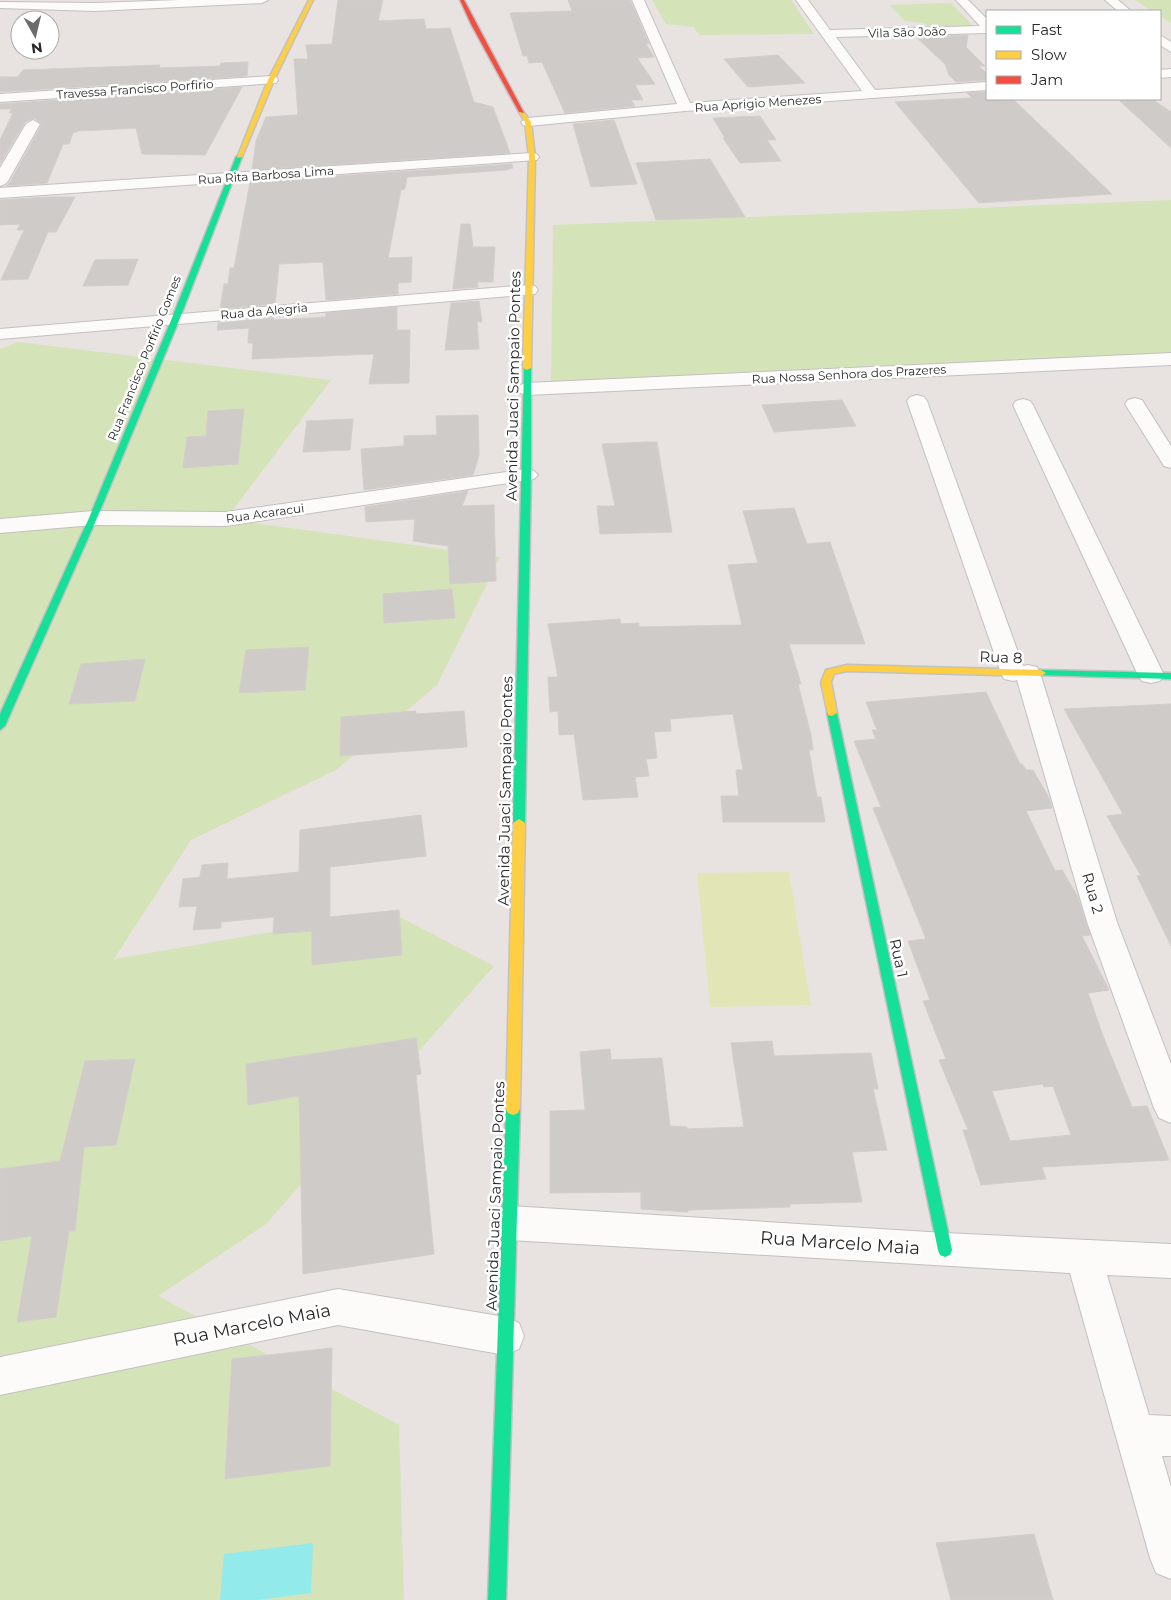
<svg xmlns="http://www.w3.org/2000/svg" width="1171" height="1600" font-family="Montserrat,sans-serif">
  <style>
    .green { fill: #d5e3b9 }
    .pitch { fill: #e2e6b7 }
    .water { fill: #93eaea }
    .building { fill: #cfcbc9; stroke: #d3cecc; fill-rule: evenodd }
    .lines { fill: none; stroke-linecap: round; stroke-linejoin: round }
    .street-casing { stroke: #c2c1c1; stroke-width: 2 }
    .fast-casing { stroke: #c2c1c1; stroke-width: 3 }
    .slow-casing { stroke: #c2c1c1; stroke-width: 3 }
    .jam-casing { stroke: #c2c1c1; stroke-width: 3 }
    .street { fill: #fcfbfa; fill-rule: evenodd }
    .fast { fill: #16e098; fill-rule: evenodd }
    .slow { fill: #ffcf43; fill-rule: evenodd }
    .jam { fill: #f24e42; fill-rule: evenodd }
    .labels { text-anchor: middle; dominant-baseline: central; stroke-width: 5; stroke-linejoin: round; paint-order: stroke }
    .far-street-label { font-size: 12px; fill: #2a2a2a; stroke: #fff }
    .street-label { font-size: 15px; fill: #2a2a2a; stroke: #fff }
    .near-street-label { font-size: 18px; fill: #2a2a2a; stroke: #fff }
  </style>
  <rect width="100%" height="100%" fill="#e8e2e0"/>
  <g class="green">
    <polygon points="652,0 791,0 814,34 699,35 694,27 666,24"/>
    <polygon points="1135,0 1171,0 1171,23 1160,16 1160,11 1152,11"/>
    <polygon points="951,3 974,27 930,28 924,23 905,21 889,5"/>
    <polygon points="1171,200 1171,358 551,385 553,225"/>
    <polygon points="18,342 331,380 226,519 500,557 437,685 336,770 191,840 114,959 390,912 494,966 266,1224 158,1296 399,1425 404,1600 0,1600 0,349"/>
  </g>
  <polygon class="pitch" points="789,872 811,1005 710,1007 697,873"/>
  <polygon class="water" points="313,1543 311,1593 257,1600 220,1600 224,1554"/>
  <g class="building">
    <polygon points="338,0 383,0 378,21 424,19 426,29 450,28 474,102 493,107 510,153 252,170 256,141 266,117 298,115 294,59 308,59 306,45 332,44"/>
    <polygon points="568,0 630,0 649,44 646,44 654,57 637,58 655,84 635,85 643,100 631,100 635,106 565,113 542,62 529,63 527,56 523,56 510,13 572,11"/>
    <polygon points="968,35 966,47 985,66 979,66 987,74 987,80 956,82 949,75 945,64 916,37"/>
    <polygon points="778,55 805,83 748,87 724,59"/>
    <polygon points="248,62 247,76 0,92 0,77 18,77 23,70 160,65 159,68 220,66 221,63"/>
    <polygon points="242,87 205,155 142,154 136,128 79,131 73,133 69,144 63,144 47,183 6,186 10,182 42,124 34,118 25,122 0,164 0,140 13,113 9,113 12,109 0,109 0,104"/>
    <polygon points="987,92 987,99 1013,99 1112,194 979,203 895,102 972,98 967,93"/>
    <polygon points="1152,99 1171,112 1171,148 1120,101"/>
    <polygon points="760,116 776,140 767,140 781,161 740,163 723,138 725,138 713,118"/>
    <polygon points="614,120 637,184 591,187 573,124"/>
    <polygon points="710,159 745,217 656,220 636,163"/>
    <polygon points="512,164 513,168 506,170 407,177 405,189 401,190 388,258 412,257 411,282 398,283 398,294 326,300 323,262 279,264 275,304 220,309 224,284 228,284 230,268 234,268 250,182"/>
    <polygon points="47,197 75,197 56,232 48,232 28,279 1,280 24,230 17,230 20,224 0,225 0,200"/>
    <polygon points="461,224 470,224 473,247 495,247 493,282 477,282 478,287 453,289"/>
    <polygon points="138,259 128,285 83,286 95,260"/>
    <polygon points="479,301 482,322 477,322 479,349 445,350 451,303"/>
    <polygon points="397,307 397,330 410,330 409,383 369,384 374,354 252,359 253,343 248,343 249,328 217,330 218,323 274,318 274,320 326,317 326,313"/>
    <polygon points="842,400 856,426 774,432 762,405"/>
    <polygon points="244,409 238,464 183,468 187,437 206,436 208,411"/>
    <polygon points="478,415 479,455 473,475 364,490 361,449 404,446 404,436 437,435 436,416"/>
    <polygon points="353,419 350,450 303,452 307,421"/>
    <polygon points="647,442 657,442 672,532 600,534 597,506 615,506 602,444"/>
    <polygon points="468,491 462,506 494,505 496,581 450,584 448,546 413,541 415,519 366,522 365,507"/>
    <polygon points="794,508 807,544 830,542 865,644 789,644 801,684 798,684 811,735 813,750 809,750 817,797 821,797 825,822 723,822 721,796 739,796 736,770 743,770 733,714 670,719 671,731 654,732 657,758 646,759 649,776 635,777 638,797 583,800 574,734 559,735 558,711 550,712 548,677 558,677 548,624 620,619 621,624 639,623 639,627 742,625 728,565 758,563 743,511"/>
    <polygon points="452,589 455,618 384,623 383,594"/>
    <polygon points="309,647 305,690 239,693 246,650"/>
    <polygon points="145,659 135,701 69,704 81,664"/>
    <path d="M 986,692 L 1020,764 L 1022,764 L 1026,770 L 1033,770 L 1049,798 L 1052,808 L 1026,811 L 1055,871 L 1062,870 L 1077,895 L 1090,935 L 1082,936 L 1109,990 L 1088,993 L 1103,1036 L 1132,1107 L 1147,1106 L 1169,1160 L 1042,1167 L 1046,1179 L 981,1185 L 963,1130 L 968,1130 L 939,1060 L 946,1059 L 923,1001 L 930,1000 L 908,941 L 926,939 L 873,808 L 881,807 L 854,741 L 876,739 L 872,730 L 877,730 L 866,702 ZM 1043,1084 L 1044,1087 L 1053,1086 L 1071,1135 L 1010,1141 L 992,1091 Z"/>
    <polygon points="1171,704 1171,946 1137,876 1141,876 1107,816 1123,814 1064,709"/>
    <polygon points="416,711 416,714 464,711 467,747 340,756 341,717"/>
    <polygon points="421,815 426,856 330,867 330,917 399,910 402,955 312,965 312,931 273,934 274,917 221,922 221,928 193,930 197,906 179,907 183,879 200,877 202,865 228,863 227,879 299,872 300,830"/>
    <polygon points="416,1038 421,1074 416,1075 434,1254 303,1274 299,1096 248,1105 246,1064"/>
    <polygon points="772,1041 774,1056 871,1053 878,1089 873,1089 887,1150 852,1152 862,1202 790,1204 790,1207 688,1210 688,1212 641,1209 641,1192 550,1193 550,1111 585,1110 580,1052 610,1049 611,1060 662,1058 670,1126 687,1127 687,1129 744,1127 731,1043"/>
    <polygon points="135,1059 116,1145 84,1147 75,1231 69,1231 56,1317 17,1322 32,1236 0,1241 0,1169 60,1161 85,1061"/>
    <polygon points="332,1348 330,1466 225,1479 232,1359"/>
    <polygon points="1034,1534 1053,1600 951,1600 936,1543"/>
  </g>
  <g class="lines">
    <defs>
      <g id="street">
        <polygon points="179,0 268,0 262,3 95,11 0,8 0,2 95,3"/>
        <polygon points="632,0 644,0 690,103 862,91 796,0 808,0 830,30 980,26 956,0 968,0 987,19 987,33 836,37 875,90 987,82 987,90 685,111 528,126 523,125 521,122 528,118 677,104"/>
        <polygon points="1105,0 1118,0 1131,11 1118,11"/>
        <polygon points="1160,35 1171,42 1171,52 1160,45"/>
        <polygon points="1171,69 1171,77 1160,78 1160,70"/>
        <polygon points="271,76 276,77 278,80 276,83 0,102 0,94"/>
        <polygon points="33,120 40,124 8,181 5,184 0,186 0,168 26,124"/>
        <polygon points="532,153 537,154 539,157 537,160 0,198 0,188"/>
        <polygon points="529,285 535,286 538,290 535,294 0,339 0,329"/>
        <polygon points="1171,353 1171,365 527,395 520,393 517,389 520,385 527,383"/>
        <polygon points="917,395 924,397 927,401 1023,666 1028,665 1037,667 1040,673 1117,922 1171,1064 1171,1123 1159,1118 1154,1108 1087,922 1017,680 1013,681 1004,679 1001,673 907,401 910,397"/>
        <polygon points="1135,398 1142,400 1171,446 1171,468 1164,466 1125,404 1128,400"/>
        <polygon points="1023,399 1030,401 1033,405 1164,675 1160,681 1151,683 1142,681 1138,675 1013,405 1016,401"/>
        <polygon points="527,469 534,471 538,475 534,479 226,526 93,525 0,533 0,519 93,511 226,512"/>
        <polygon points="510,1206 945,1233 1171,1244 1171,1278 1107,1275 1149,1415 1171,1416 1171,1456 1162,1456 1171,1487 1171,1579 1156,1573 1150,1558 1070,1273 510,1240 497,1235 492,1223 497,1211"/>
        <polygon points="338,1289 505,1317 519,1323 524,1336 519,1349 505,1355 338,1325 0,1395 0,1357"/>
      </g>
      <g id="fast">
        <polygon points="239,155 242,157 180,318 97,518 5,726 0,730 0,714 89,518 172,318 236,157"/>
        <polygon points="524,366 531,368 531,475 525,823 519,827 513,823"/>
        <polygon points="1041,670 1171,673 1171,679 1037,675 1036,673"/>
        <polygon points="832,710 837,713 952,1250 950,1255 945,1257 940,1255 938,1250 827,713"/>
        <polygon points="513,1103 518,1105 520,1109 506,1600 488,1600 506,1109 508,1105"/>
      </g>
      <g id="slow">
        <polygon points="309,0 313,0 274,80 242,157 237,158 268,80"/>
        <polygon points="522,110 531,122 535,157 531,368 527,370 523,368 529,157 525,122 519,112"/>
        <polygon points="847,665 1041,670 1046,673 1041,676 847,671 834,674 831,682 837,713 832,716 828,715 821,682 826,670"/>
        <polygon points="519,819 525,823 520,1109 518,1113 513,1115 508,1113 506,1109 513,823"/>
      </g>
      <polygon id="jam" points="460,0 464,0 524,113 519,112 471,24"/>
    </defs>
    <use href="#street" class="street-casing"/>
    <use href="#fast" class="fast-casing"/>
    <use href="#slow" class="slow-casing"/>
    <use href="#jam" class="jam-casing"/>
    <use href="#street" class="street"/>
    <use href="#fast" class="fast"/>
    <use href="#slow" class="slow"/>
    <use href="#jam" class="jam"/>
  </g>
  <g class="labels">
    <g class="far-street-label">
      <text transform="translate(907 32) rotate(-2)">Vila São João</text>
      <text transform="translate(135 89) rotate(-4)">Travessa Francisco Porfirio</text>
      <text transform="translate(758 103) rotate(-4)">Rua Aprigio Menezes</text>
      <text transform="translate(266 175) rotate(-4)">Rua Rita Barbosa Lima</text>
      <text transform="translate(264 311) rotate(-5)">Rua da Alegria</text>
      <text transform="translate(144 358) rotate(-68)">Rua Francisco Porfírio Gomes</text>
      <text transform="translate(849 374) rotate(-3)">Rua Nossa Senhora dos Prazeres</text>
      <text transform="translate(265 513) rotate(-8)">Rua Acaracui</text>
    </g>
    <g class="street-label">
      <text transform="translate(513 386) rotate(-89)">Avenida Juaci Sampaio Pontes</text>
      <text transform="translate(1001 657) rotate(2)">Rua 8</text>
      <text transform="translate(505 791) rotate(-89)">Avenida Juaci Sampaio Pontes</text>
      <text transform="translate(1093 893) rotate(74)">Rua 2</text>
      <text transform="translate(899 958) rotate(78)">Rua 1</text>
      <text transform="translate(495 1196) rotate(-88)">Avenida Juaci Sampaio Pontes</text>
    </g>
    <g class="near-street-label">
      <text transform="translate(840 1243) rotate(4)">Rua Marcelo Maia</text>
      <text transform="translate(252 1325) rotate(-11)">Rua Marcelo Maia</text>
    </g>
  </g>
  <rect x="986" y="10" width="175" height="90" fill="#ffffff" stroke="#aaaaaa"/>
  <rect x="996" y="26" width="25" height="8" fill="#16e098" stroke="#aaaaaa"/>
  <text x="1031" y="35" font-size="15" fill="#2a2a2a">Fast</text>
  <rect x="996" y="51" width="25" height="8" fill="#ffcf43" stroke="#aaaaaa"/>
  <text x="1031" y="60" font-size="15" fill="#2a2a2a">Slow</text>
  <rect x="996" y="76" width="25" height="8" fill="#f24e42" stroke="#aaaaaa"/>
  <text x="1031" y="85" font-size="15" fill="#2a2a2a">Jam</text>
  <g transform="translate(35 35) rotate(172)"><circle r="24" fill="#ffffff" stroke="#aaaaaa"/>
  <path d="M0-4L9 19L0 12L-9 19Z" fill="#6c6a6a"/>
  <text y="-8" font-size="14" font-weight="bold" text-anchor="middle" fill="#2a2a2a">N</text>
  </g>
</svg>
